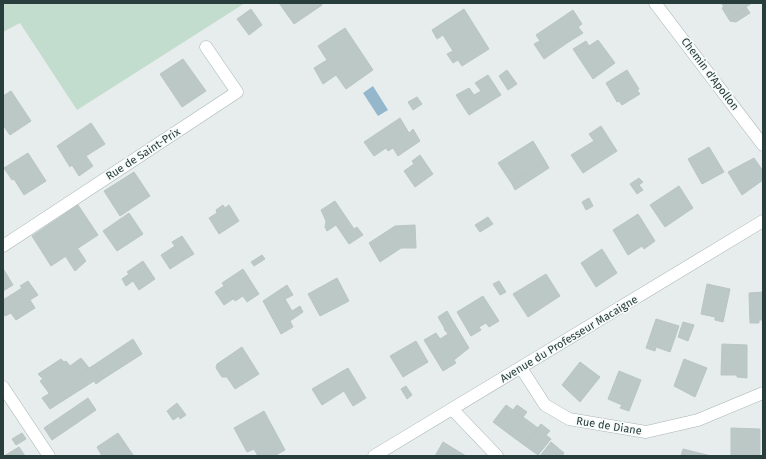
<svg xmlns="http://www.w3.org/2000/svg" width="766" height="459" font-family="'Fira Sans',sans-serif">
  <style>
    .green { fill: #c2dcce }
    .water { fill: #95b7cc }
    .building { fill: #bcc8c5; stroke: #b9c6c4 }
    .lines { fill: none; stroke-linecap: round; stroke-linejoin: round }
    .street-casing { stroke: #a9b5b4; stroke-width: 13 }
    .street { stroke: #fff; stroke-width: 12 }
    .labels { text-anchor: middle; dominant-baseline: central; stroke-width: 3.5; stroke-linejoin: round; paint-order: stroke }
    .street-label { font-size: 11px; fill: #273e3c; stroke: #f6faf9 }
  </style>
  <rect width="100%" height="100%" fill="#e6edec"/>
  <polygon class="green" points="3,3 245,3 77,110 20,23 3,32"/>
  <polygon class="water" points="373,86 388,110 378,116 363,93"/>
  <g class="building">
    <polygon points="279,3 321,3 322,5 294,24"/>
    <polygon points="721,3 752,3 734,15 727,5 724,7"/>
    <polygon points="727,5 734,15 746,7 750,13 736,22 730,21 722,8"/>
    <polygon points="251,9 262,25 249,35 237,19"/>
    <polygon points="464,9 489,49 462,66 458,60 453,63 447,54 453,51 443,35 437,39 432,30"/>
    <polygon points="573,10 582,24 578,27 583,33 567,43 564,39 547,51 536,35"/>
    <polygon points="345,28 373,70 346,89 336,75 323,84 314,68 327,60 318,46"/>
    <polygon points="564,39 567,43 544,59 534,44 540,41 547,51"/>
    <polygon points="598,40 615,63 593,79 573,49 586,41 589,46"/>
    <polygon points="183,59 206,91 182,107 160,74"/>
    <polygon points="507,70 517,84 508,90 499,76"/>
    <polygon points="627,70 639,89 637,90 640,94 622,105 619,101 617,102 606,83"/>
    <polygon points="488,75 501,95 469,115 456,95 469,88 474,95 481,91 475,83"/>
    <polygon points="11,91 31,121 10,135 3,125 3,96"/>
    <polygon points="417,97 422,104 413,110 408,102"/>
    <polygon points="400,118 409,133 413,129 420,141 398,156 393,148 388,151 386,148 374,156 364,142"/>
    <polygon points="91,123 105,144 86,156 93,166 79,176 72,165 70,167 57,146"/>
    <polygon points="601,126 617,151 583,173 571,155 594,141 589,134"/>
    <polygon points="533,141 545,161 512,184 498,163"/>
    <polygon points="709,147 724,172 702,184 688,159"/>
    <polygon points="28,153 46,181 24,195 14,179 12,180 4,168"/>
    <polygon points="420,155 433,174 415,187 404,171 414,164 412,161"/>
    <polygon points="754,158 763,171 763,180 742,195 728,172"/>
    <polygon points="545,161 549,168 515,190 512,184"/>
    <polygon points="134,172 150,196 120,216 104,191"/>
    <polygon points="639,178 643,182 639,185 643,190 637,194 630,184"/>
    <polygon points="679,186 693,208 665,227 650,205"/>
    <polygon points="589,198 593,206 586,210 582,202"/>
    <polygon points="335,201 354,229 357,227 363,235 349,244 336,225 327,231 325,227 326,221 321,210"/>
    <polygon points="78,205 98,235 51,266 32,236"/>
    <polygon points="223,205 225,208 229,205 239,221 219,234 209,218 217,213 216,210"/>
    <polygon points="129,213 143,234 117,251 103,231"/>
    <polygon points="638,214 655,241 644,249 642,246 628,255 613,230"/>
    <polygon points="488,217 493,224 480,232 475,225"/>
    <polygon points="415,225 416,248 401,248 380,262 369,243 395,226"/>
    <polygon points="182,236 194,254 184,260 172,242"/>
    <polygon points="175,246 184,260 170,269 161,255"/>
    <polygon points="78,249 86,261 75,271 66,257"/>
    <polygon points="602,249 617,273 596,287 581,263"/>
    <polygon points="262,255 265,259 254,266 251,262"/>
    <polygon points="143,261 155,279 139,290 133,281 126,286 122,279 129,274 127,272"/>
    <polygon points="243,269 259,294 247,302 243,296 235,301 222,283"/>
    <polygon points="4,270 13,285 3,291 3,271"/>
    <polygon points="546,274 560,296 528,317 513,294"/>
    <polygon points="337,278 349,301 320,316 308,294"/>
    <polygon points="28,281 38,295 30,300 35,308 16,320 11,313 5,316 3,313 3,300 22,288 20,286"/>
    <polygon points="499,281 506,292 500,295 493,284"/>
    <polygon points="707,284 730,289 723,322 715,320 715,317 701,314"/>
    <polygon points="287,285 293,295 285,299 292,311 300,306 303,312 290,321 293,327 281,334 263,301"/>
    <polygon points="224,286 233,299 224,305 215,292"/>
    <polygon points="763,292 763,320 759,320 759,323 750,323 749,293"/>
    <polygon points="483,296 499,321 489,327 486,323 479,327 481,330 471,336 457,312"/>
    <polygon points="447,311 454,323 445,329 438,317"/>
    <polygon points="656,319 679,326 670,352 656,347 655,351 646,348"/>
    <polygon points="683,322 694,325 688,341 678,337"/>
    <polygon points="454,323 469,348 454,360 456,363 443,371 424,340 436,333 440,339 448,334 444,329"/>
    <polygon points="133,339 142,354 103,379 94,365"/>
    <polygon points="416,341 428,362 403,377 390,356"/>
    <polygon points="722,344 747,345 747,378 737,377 737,375 721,375"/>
    <polygon points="242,347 259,374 235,389 227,377 222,377 216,368 217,364"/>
    <polygon points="81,358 89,368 49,393 40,381 43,379 38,374 61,359 64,362 66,361 70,366"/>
    <polygon points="684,359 707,368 695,397 674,386"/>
    <polygon points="580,362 600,377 580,402 562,385"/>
    <polygon points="94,365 103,379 96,384 94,381 50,409 42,398"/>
    <polygon points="348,368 366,398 353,406 344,391 322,405 312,389"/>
    <polygon points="619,371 641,380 629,411 620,408 622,405 608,399"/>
    <polygon points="406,386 412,395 407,399 401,389"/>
    <polygon points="88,398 96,410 52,440 44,428"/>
    <polygon points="177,403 186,415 180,419 179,416 173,420 167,411"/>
    <polygon points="506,405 523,417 509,434 493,422"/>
    <polygon points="517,405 527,412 523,417 513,410"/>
    <polygon points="264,411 285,450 274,456 258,456 254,449 247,452 234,428"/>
    <polygon points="523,417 538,428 524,445 509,434"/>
    <polygon points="541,424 550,431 546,435 551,439 538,455 524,445"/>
    <polygon points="731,428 760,429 760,456 731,456"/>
    <polygon points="22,433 26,439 16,445 12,439"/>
    <polygon points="118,433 133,455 102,456 97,447"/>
    <polygon points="443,442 466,456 435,456"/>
    <polygon points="551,442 564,453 562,456 540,456"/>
    <polygon points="19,447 25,456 4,456"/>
    <polygon points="683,449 711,456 681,456"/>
  </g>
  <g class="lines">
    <defs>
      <g id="street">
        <polyline points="655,3 763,145"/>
        <polyline points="3,246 237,92 206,47"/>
        <polyline points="521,368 545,405 569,419 646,432 698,420 763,393"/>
        <polyline points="3,387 49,456"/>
        <polyline points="453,410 497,456"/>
        <polyline points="374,456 763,221"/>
      </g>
    </defs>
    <use href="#street" class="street-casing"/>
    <use href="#street" class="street"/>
  </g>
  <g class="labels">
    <g class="street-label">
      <text transform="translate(710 74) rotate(53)">Chemin d'Apollon</text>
      <text transform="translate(143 154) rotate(-33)">Rue de Saint-Prix</text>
      <text transform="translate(569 339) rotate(-31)">Avenue du Professeur Macaigne</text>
      <text transform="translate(609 426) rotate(9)">Rue de Diane</text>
    </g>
  </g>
  <rect width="766" height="459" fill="none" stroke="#273e3c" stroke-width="8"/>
</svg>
